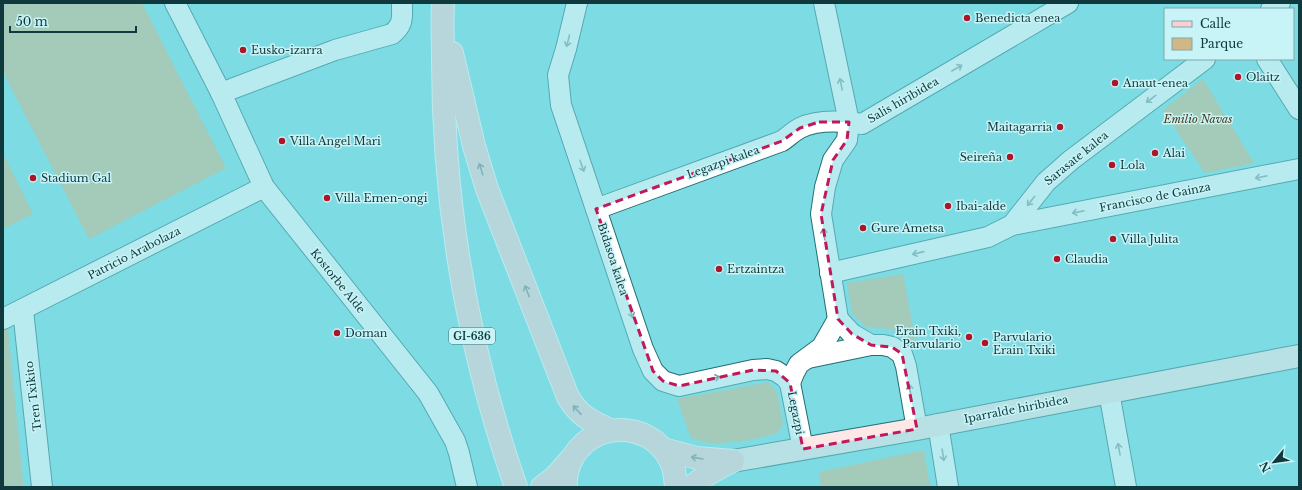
<svg xmlns="http://www.w3.org/2000/svg" width="1302" height="490" font-family="'Libre Baskerville',serif">
  <style>
    .green { fill: #d2b786 }
    .lines { fill: none; stroke-linecap: round; stroke-linejoin: round }
    .minor-casing { stroke: #236e74; stroke-width: 22 }
    .secondary-casing { stroke: #236e74; stroke-width: 24 }
    .primary-casing { stroke: #fff; stroke-width: 24 }
    .minor { stroke: #fff; stroke-width: 20 }
    .secondary { stroke: #fde8e7; stroke-width: 22 }
    .primary { stroke: #fad1d0; stroke-width: 22 }
    .oneway { stroke: #879c9e }
    .oneway2 { stroke: #848586 }
    .marked { fill: none; stroke: #c2185b; stroke-width: 3; stroke-dasharray: 8 5; stroke-linejoin: round }
    .poi-dot { fill: #ab1628; stroke: #c8f3f7; stroke-width: 1.5 }
    .labels { text-anchor: middle; dominant-baseline: central; stroke-width: 3; stroke-linejoin: round; paint-order: stroke }
    .shield { fill: #c8f3f7; stroke: #467174; stroke-width: 1 }
    .shield-label { font-size: 10px; font-weight: bold; fill: #0f393c }
    .poi-label { font-size: 11px; fill: #0f393c; stroke: #c8f3f7; text-anchor: start }
    .street-label { font-size: 11px; fill: #0f393c; stroke: #c8f3f7 }
    .park-label { font-size: 11px; font-style: italic; fill: #4b3a19; stroke: #c8f3f7 }
  </style>
  <rect width="100%" height="100%" fill="#7ddbe3"/>
  <g class="green">
    <polygon points="3,3 142,3 226,168 89,239 3,72"/>
    <polygon points="1203,79 1254,163 1205,173 1163,110"/>
    <polygon points="3,153 33,214 3,229"/>
    <polygon points="903,274 916,343 903,334 890,329 866,327 852,314 847,283"/>
    <polygon points="8,328 23,482 22,487 3,487 3,331"/>
    <polygon points="768,382 777,392 783,424 778,433 751,440 712,444 691,438 677,399"/>
    <polygon points="924,450 930,487 821,487 819,472"/>
  </g>
  <g class="lines">
    <defs>
      <g id="minor">
        <polyline points="175,3 221,93 264,187 428,393 455,441 459,453 467,487"/>
        <polyline points="577,3 566,49 558,75 561,105 643,349 653,371 663,381 679,386 753,370 767,369 776,371 785,377 790,383"/>
        <polyline points="824,3 849,122 847,140 833,160 825,187 821,214 838,319"/>
        <polyline points="1271,9 1280,3"/>
        <polyline points="1267,59 1299,109"/>
        <path d="M 221,93 L 335,50 L 392,34 C 404,24 402,18 402,3"/>
        <path d="M 596,209 L 782,141 C 788,137 794,131 800,128 C 818,119 843,121 862,124 L 1068,3"/>
        <polyline points="1012,225 1299,169"/>
        <polyline points="830,273 988,237 1012,225 1046,182 1071,160 1205,59"/>
        <polyline points="23,310 42,487"/>
        <polyline points="3,319 264,187"/>
        <polyline points="838,319 852,334 871,345"/>
        <polyline points="808,358 871,345 883,345 892,347 902,354 906,366 917,429"/>
        <polyline points="1109,392 1126,487"/>
        <polyline points="938,424 948,487"/>
        <polyline points="803,449 790,383 794,373 799,364 822,347 838,319"/>
      </g>
      <polyline id="secondary" points="733,461 917,429 1299,356"/>
      <g id="primary">
        <path d="M 443,3 C 442,22 443,41 443,60 C 443,206 468,349 516,487"/>
        <path d="M 452,53 L 474,146 L 487,189 L 568,397 C 579,416 591,421 610,430"/>
        <polyline points="663,449 697,458 733,461"/>
        <polyline points="542,487 555,477 571,459"/>
        <path d="M 566,487 C 565,479 567,471 570,463 C 588,420 650,419 670,460 C 675,468 675,478 676,487"/>
        <polyline points="691,487 708,474 732,461"/>
      </g>
    </defs>
    <use href="#minor" class="minor-casing"/>
    <use href="#secondary" class="secondary-casing"/>
    <use href="#primary" class="primary-casing"/>
    <use href="#minor" class="minor"/>
    <use href="#secondary" class="secondary"/>
    <use href="#primary" class="primary"/>
  </g>
  <defs><path id="oneway-shaft" d="M-6 0H5M1.5-3L5.5 0L1.5 3" fill="none" stroke-width="1.6" stroke-linecap="round" stroke-linejoin="round"/></defs>
  <g class="oneway">
    <use href="#oneway-shaft" transform="translate(568 41) rotate(104)"/>
    <use href="#oneway-shaft" transform="translate(957 68) rotate(-30)"/>
    <use href="#oneway-shaft" transform="translate(841 84) rotate(-102)"/>
    <use href="#oneway-shaft" transform="translate(1151 99) rotate(143)"/>
    <use href="#oneway-shaft" transform="translate(582 166) rotate(71)"/>
    <use href="#oneway-shaft" transform="translate(1261 177) rotate(169)"/>
    <use href="#oneway-shaft" transform="translate(1031 201) rotate(128)"/>
    <use href="#oneway-shaft" transform="translate(1078 212) rotate(169)"/>
    <use href="#oneway-shaft" transform="translate(824 234) rotate(-98)"/>
    <use href="#oneway-shaft" transform="translate(918 253) rotate(167)"/>
    <use href="#oneway-shaft" transform="translate(631 312) rotate(72)"/>
    <use href="#oneway-shaft" transform="translate(714 378) rotate(-12)"/>
    <use href="#oneway-shaft" transform="translate(910 390) rotate(-99)"/>
    <use href="#oneway-shaft" transform="translate(1119 449) rotate(-100)"/>
    <use href="#oneway-shaft" transform="translate(943 455) rotate(81)"/>
  </g>
  <g class="oneway2">
    <use href="#oneway-shaft" transform="translate(481 169) rotate(-108)"/>
    <use href="#oneway-shaft" transform="translate(527 291) rotate(-111)"/>
    <use href="#oneway-shaft" transform="translate(577 410) rotate(-133)"/>
    <use href="#oneway-shaft" transform="translate(697 458) rotate(-170)"/>
  </g>
  <path d="M0 0H1302V490H0ZM 819,122 L 849,122 L 847,140 L 833,160 L 821,214 L 838,319 L 852,334 L 871,345 L 892,347 L 902,354 L 917,429 L 803,449 L 790,383 L 776,371 L 753,370 L 679,386 L 663,381 L 653,371 L 596,209 L 782,141 L 800,128 Z" fill="#7ddbe3" fill-opacity=".55" fill-rule="evenodd"/>
  <path class="marked" d="M 819,122 L 849,122 L 847,140 L 833,160 L 821,214 L 838,319 L 852,334 L 871,345 L 892,347 L 902,354 L 917,429 L 803,449 L 790,383 L 776,371 L 753,370 L 679,386 L 663,381 L 653,371 L 596,209 L 782,141 L 800,128 Z"/>
  <g class="poi-dot">
    <circle cx="967" cy="18" r="4"/>
    <circle cx="243" cy="50" r="4"/>
    <circle cx="1238" cy="77" r="4"/>
    <circle cx="1115" cy="83" r="4"/>
    <circle cx="1060" cy="127" r="4"/>
    <circle cx="282" cy="141" r="4"/>
    <circle cx="1155" cy="153" r="4"/>
    <circle cx="1010" cy="157" r="4"/>
    <circle cx="1112" cy="165" r="4"/>
    <circle cx="33" cy="178" r="4"/>
    <circle cx="327" cy="198" r="4"/>
    <circle cx="948" cy="206" r="4"/>
    <circle cx="863" cy="228" r="4"/>
    <circle cx="1113" cy="239" r="4"/>
    <circle cx="1057" cy="259" r="4"/>
    <circle cx="719" cy="269" r="4"/>
    <circle cx="337" cy="333" r="4"/>
    <circle cx="969" cy="337" r="4"/>
    <circle cx="985" cy="343" r="4"/>
  </g>
  <g class="labels">
    <rect class="shield" x="449" y="328" width="46" height="16" rx="3"/>
    <g class="shield-label">
      <text x="472" y="336">GI-636</text>
    </g>
    <g class="poi-label">
      <text x="975" y="18">Benedicta enea</text>
      <text x="251" y="50">Eusko-izarra</text>
      <text x="1246" y="77">Olaitz</text>
      <text x="1123" y="83">Anaut-enea</text>
      <text x="1052" y="127" text-anchor="end">Maitagarria</text>
      <text x="290" y="141">Villa Angel Mari</text>
      <text x="1163" y="153">Alai</text>
      <text x="1002" y="157" text-anchor="end">Seireña</text>
      <text x="1120" y="165">Lola</text>
      <text x="41" y="178">Stadium Gal</text>
      <text x="335" y="198">Villa Emen-ongi</text>
      <text x="956" y="206">Ibai-alde</text>
      <text x="871" y="228">Gure Ametsa</text>
      <text x="1121" y="239">Villa Julita</text>
      <text x="1065" y="259">Claudia</text>
      <text x="727" y="269">Ertzaintza</text>
      <text x="961" y="331" text-anchor="end">Erain Txiki,<tspan x="961" dy="13">Parvulario</tspan></text>
      <text x="345" y="333">Doman</text>
      <text x="993" y="337">Parvulario<tspan x="993" dy="13">Erain Txiki</tspan></text>
    </g>
    <g class="street-label">
      <text transform="translate(903 100) rotate(-30)">Salis hiribidea</text>
      <text transform="translate(1076 158) rotate(-39)">Sarasate kalea</text>
      <text transform="translate(723 162) rotate(-20)">Legazpi kalea</text>
      <text transform="translate(1155 197) rotate(-11)">Francisco de Gainza</text>
      <text transform="translate(134 253) rotate(-27)">Patricio Arabolaza</text>
      <text transform="translate(613 259) rotate(72)">Bidasoa kalea</text>
      <text transform="translate(338 281) rotate(51)">Kostorbe Alde</text>
      <text transform="translate(33 396) rotate(-97)">Tren Txikito</text>
      <text transform="translate(1016 409) rotate(-11)">Iparralde hiribidea</text>
      <text transform="translate(796 413) rotate(79)">Legazpi</text>
    </g>
    <g class="park-label">
      <text x="1198" y="119">Emilio Navas</text>
    </g>
  </g>
  <rect width="1302" height="490" fill="none" stroke="#0f393c" stroke-width="8"/>
  <rect x="1164" y="8" width="130" height="52" fill="#c8f3f7" stroke="#7ea9ac"/>
  <rect x="1172" y="21" width="20" height="6" fill="#fad1d0" stroke="#7ea9ac"/>
  <text x="1200" y="28" font-size="12" fill="#0f393c">Calle</text>
  <rect x="1172" y="38" width="20" height="12" fill="#d2b786" stroke="#7ea9ac"/>
  <text x="1200" y="48" font-size="12" fill="#0f393c">Parque</text>
  <g transform="translate(1274 462) rotate(241)" stroke="#c8f3f7" stroke-width="3" paint-order="stroke">
  <path d="M0-3L7 15L0 10L-7 15Z" fill="#0f393c"/>
  <text y="-6" font-size="11" font-weight="bold" text-anchor="middle" fill="#0f393c">N</text>
  </g>
  <path d="M10 26v6h126v-6" fill="none" stroke="#0f393c" stroke-width="2"/>
  <text x="16" y="26" font-size="12" fill="#0f393c" stroke="#c8f3f7" stroke-width="3" paint-order="stroke">50 m</text>
</svg>
